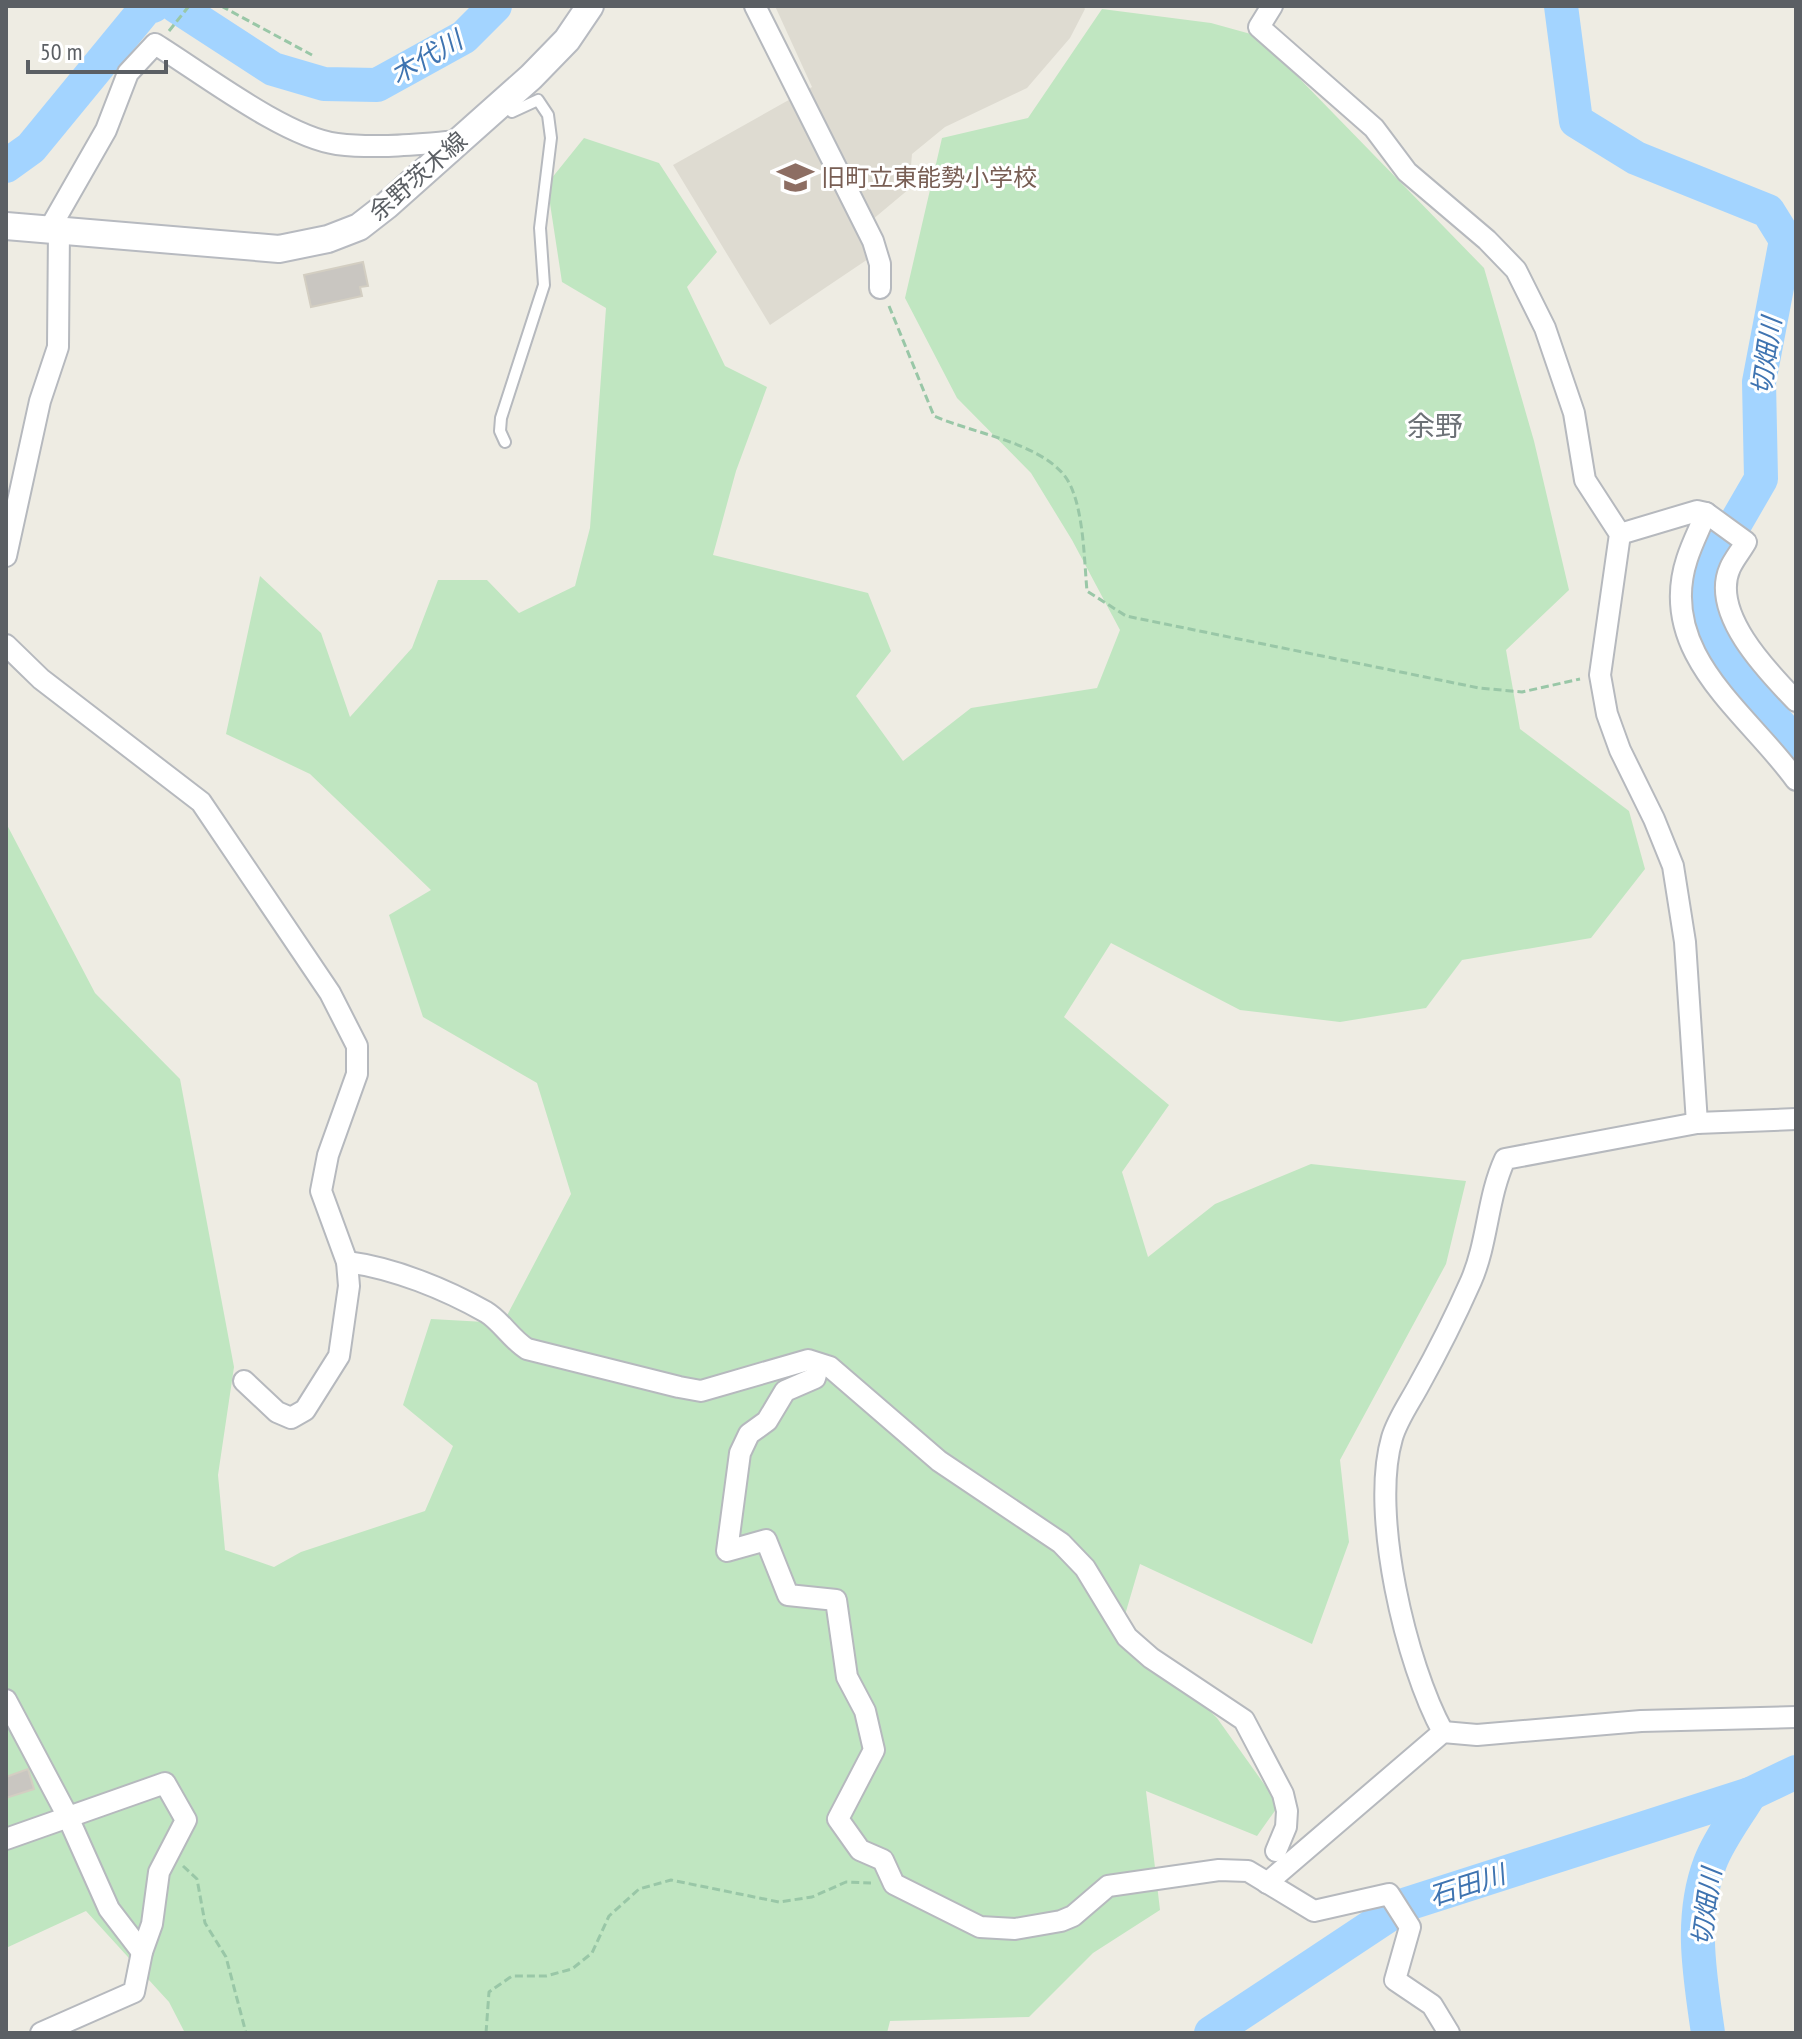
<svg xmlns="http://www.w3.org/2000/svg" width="1802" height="2039" font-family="'PT Sans Narrow','Noto Sans JP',sans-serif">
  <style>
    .education { fill: #dedbd1 }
    .green { fill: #c0e6c1 }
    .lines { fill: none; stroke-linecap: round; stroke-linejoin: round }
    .river { stroke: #a3d4ff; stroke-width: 34 }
    .building { fill: #c9c6c1; stroke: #d3cec2; stroke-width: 2 }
    .service-casing { stroke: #b6b9be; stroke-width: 14 }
    .minor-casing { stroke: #b6b9be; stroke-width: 24 }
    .secondary-casing { stroke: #b7bac0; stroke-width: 30 }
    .path { stroke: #99c7a7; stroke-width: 3; stroke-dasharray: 8 4; stroke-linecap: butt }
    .service { stroke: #fff; stroke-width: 10 }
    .minor { stroke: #fff; stroke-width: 20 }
    .secondary { stroke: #fff; stroke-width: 26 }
    .labels { text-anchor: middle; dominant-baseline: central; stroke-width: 6; stroke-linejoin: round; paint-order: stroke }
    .street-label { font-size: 24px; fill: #5b5f64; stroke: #fff }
    .education-label { font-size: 24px; fill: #785e54; stroke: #fff; text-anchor: start }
    .water-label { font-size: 26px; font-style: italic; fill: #3f74b1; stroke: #fff }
    .quarter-label { font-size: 28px; fill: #6c7176; stroke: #fff }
  </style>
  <rect width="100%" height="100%" fill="#eeece3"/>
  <polygon class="education" points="775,6 1083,6 1085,9 1070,38 1027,88 945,127 912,154 909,189 872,220 874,255 770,325 673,165 812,87"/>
  <polygon class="green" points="1102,9 1211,23 1258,36 1484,268 1534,441 1569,590 1506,650 1520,729 1629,811 1645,869 1591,938 1462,960 1426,1008 1340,1022 1240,1010 1111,943 1064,1017 1169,1105 1122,1172 1148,1257 1215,1204 1311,1164 1466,1181 1446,1264 1340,1460 1349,1542 1312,1644 1140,1564 1122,1625 1217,1718 1279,1805 1257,1836 1146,1791 1160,1910 1093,1953 1029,2017 890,2021 887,2033 185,2033 169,2002 86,1911 6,1948 6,823 95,993 180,1079 234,1367 218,1475 225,1550 274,1567 301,1552 425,1511 453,1446 403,1405 431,1319 503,1323 571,1194 537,1083 423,1017 389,915 431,890 310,774 226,734 260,576 321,633 350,717 412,648 438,580 487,580 519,613 575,586 590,528 606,308 562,282 547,184 584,138 659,163 717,252 687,287 725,366 767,387 736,471 713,555 868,593 891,651 856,696 903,761 971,708 1097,688 1120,630 1072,540 1031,473 957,398 905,298 942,138 1028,118"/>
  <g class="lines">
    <g class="river">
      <polyline points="176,6 273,69 324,84 377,85 464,37 495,6"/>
      <polyline points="1561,6 1576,121 1636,158 1768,211 1786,240 1759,382 1761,479 1706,574 1704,604 1712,635 1726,664 1796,744"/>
      <polyline points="6,166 31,148 146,8 153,6"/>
      <polyline points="1211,2033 1404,1905 1750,1794 1796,1772"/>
      <path d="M 1708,2033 C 1700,1976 1689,1919 1710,1863 C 1719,1839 1737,1816 1750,1794"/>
    </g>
  </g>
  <g class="building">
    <polygon points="363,262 368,286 360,287 362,296 311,307 304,275"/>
    <polygon points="28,1769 34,1789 6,1798 6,1777"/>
  </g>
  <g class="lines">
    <defs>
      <polyline id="service" points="504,104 512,112 538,100 548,115 551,138 540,228 544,285 501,418 500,431 505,442"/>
      <g id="minor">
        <polyline points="755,6 873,241 880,264 880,288"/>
        <polyline points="1272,6 1259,27 1374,128 1407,172 1487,240 1516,270 1545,328 1574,413 1585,480 1620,534 1600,675 1607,714 1620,750 1654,819 1673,866 1685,942 1697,1123"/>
        <path d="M 50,228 L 106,130 L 128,73 L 155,44 C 202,73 285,137 337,144 C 378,149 419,144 460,141"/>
        <path d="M 1706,513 L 1746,542 C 1741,551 1734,559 1730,568 C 1710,613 1768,672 1796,701"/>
        <path d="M 1620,534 L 1697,511 L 1706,513 C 1700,528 1692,543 1687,559 C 1656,654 1748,713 1796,780"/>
        <polyline points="6,556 40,401 58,347 59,229"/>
        <polyline points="6,645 41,679 201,802 330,993 357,1046 357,1074 328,1155 321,1191 347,1262 349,1286 339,1356 305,1410 291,1418 277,1412 244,1381"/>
        <path d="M 347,1262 C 394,1268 445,1289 486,1312 C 501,1321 511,1339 527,1349 L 679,1387 L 701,1391 L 808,1360 L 830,1367 L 939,1461 L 1061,1543 L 1085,1568 L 1127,1637 L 1151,1658 L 1244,1720 L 1283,1794 L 1287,1811 L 1286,1827 L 1276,1851"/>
        <polyline points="819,1364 815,1378 785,1391 767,1421 749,1434 740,1453 727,1551 766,1540 788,1595 836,1600 847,1677 865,1711 874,1750 838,1819 860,1850 883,1860 894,1884 980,1927 1015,1929 1061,1921 1073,1916 1108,1886 1219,1870 1248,1871 1314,1911 1389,1894 1410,1927 1395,1980 1432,2005 1449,2033"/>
        <polyline points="6,1700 67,1815 109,1909 142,1952"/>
        <path d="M 1443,1732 C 1406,1665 1370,1513 1392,1438 C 1397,1420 1410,1402 1419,1385 C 1438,1351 1455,1317 1471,1281 C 1488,1242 1487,1198 1505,1159 L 1697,1123 L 1796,1119"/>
        <polyline points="6,1839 165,1783 186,1820 159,1872 152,1924 142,1952 134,1992 41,2033"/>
        <polyline points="1267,1883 1443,1732 1477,1735 1641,1721 1796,1717"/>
      </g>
      <polyline id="secondary" points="6,226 279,249 328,239 359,227 386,206 531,77 567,40 590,6"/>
    </defs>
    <use href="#service" class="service-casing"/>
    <use href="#minor" class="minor-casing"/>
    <use href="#secondary" class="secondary-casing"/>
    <g class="path">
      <polyline points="221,6 312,55"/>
      <polyline points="169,31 189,6"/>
      <path d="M 889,306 L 934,416 C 972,433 1037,442 1064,475 C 1084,500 1084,560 1087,591 L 1126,616 L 1479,688 L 1522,692 L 1580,679"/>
      <polyline points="183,1866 197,1879 205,1923 226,1957 246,2033"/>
      <polyline points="486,2033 489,1992 512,1976 546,1976 572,1969 592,1953 609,1916 639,1889 671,1880 779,1902 812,1897 846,1882 871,1883"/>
    </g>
    <use href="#service" class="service"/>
    <use href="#minor" class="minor"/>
    <use href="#secondary" class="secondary"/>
  </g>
  <defs>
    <symbol id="school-bare" viewBox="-9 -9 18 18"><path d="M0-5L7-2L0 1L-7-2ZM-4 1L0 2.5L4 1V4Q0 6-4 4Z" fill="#8d6e63" stroke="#fff" stroke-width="2.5" paint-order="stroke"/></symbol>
  </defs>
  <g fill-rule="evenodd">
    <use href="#school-bare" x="770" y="152" width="51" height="51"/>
  </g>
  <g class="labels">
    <g class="street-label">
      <text transform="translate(418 176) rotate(-41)">余野茨木線</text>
    </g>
    <g class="education-label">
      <text x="821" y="177">旧町立東能勢小学校</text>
    </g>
    <g class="water-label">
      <text transform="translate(426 57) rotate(-30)">木代川</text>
      <text transform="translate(1766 356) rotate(-82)">切畑川</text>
      <text transform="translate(1467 1885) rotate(-18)">石田川</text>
      <text transform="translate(1706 1907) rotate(-82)">切畑川</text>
    </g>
    <g class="quarter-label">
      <text x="1435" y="425">余野</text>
    </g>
  </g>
  <rect width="1802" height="2039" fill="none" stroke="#5b5f64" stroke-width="16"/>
  <path d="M28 60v12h138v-12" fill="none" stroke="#5b5f64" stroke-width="4"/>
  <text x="40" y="60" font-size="24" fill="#5b5f64" stroke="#ffffff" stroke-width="6" paint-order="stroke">50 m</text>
</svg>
